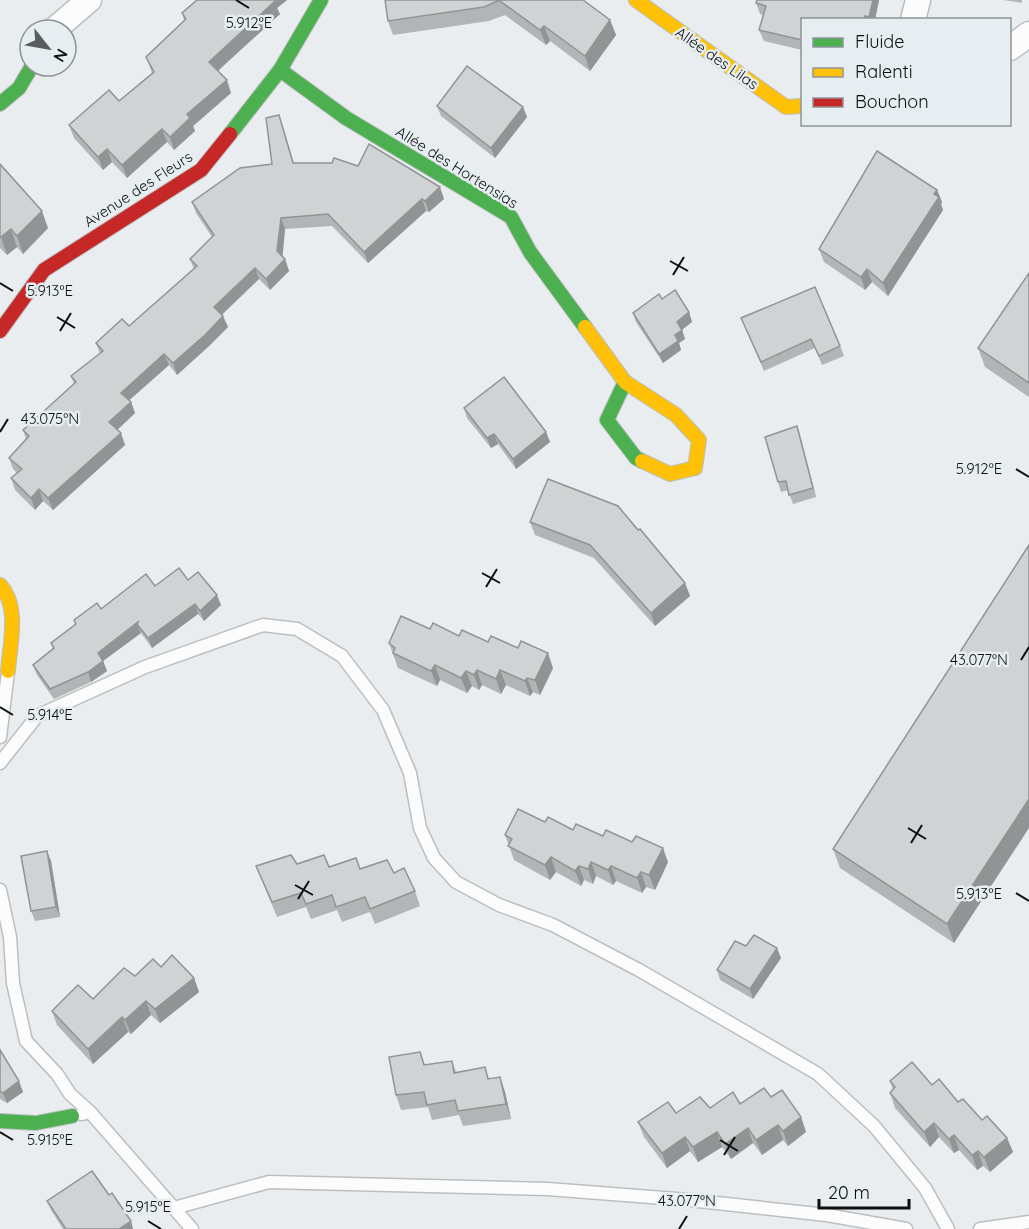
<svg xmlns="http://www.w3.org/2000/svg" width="1029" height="1229" font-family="Quicksand,sans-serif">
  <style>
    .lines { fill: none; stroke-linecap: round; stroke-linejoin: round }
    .lane-casing { stroke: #bbbfc0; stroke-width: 15 }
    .street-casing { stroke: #bbbfc0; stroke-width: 27 }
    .fast-casing { stroke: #bbbfc0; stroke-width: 16 }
    .slow-casing { stroke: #bbbfc0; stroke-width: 16 }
    .jam-casing { stroke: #bbbfc0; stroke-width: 16 }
    .lane { stroke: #fcfcfd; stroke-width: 12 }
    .street { stroke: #fcfcfd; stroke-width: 24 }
    .fast { stroke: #4caf50; stroke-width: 14 }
    .slow { stroke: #ffc107; stroke-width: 14 }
    .jam { stroke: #c62828; stroke-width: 14 }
    .wall { fill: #b2b5b6 }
    .shaded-wall { fill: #919494 }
    .building { fill: #cfd3d4; stroke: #919494; stroke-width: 1.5 }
    .ticks { fill: none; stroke: #0c0e0f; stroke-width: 2 }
    .labels { text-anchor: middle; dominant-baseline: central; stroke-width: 5; stroke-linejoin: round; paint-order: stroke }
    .street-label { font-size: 15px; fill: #0c0e0f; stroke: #e7eef1 }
    .ticks-label { font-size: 15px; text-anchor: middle; fill: #0c0e0f; stroke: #e7eef1; stroke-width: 5; stroke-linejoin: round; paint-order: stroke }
  </style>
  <rect width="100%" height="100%" fill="#e9edef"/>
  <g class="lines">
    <defs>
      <g id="lane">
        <polyline points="0,737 8,672"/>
        <polyline points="0,763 37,716 145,667 263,625 297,629 342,656 383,710 410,773 420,828 434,858 456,882 499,905 553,925 639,970 818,1074 874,1126 925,1188 948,1229"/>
        <polyline points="0,890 10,937 13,983 26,1041 57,1074 70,1094 90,1112"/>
        <polyline points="82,1114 90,1112 192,1229"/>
        <polyline points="174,1208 269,1182 548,1189 689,1200 827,1215 906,1229"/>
        <polyline points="980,1229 1029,1222"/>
      </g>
      <g id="street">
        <polyline points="913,20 918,0"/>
        <polyline points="54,30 89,0"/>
        <polyline points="1010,48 1029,34"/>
      </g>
      <g id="fast">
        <polyline points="280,70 346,118 511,217 530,252 585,327"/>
        <polyline points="0,104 19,88 32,66"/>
        <polyline points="230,134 280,70 321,0"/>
        <polyline points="625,382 607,420 636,458 642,461"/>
        <polyline points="0,1121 36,1123 72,1116"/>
      </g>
      <g id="slow">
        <polyline points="636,0 786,107 802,106"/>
        <polyline points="585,327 625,382 676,415 699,440 695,468 670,474 642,461"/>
        <path d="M 0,585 C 20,607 10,643 8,671"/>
      </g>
      <polyline id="jam" points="0,331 44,270 201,170 230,134"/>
    </defs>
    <use href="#lane" class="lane-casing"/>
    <use href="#street" class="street-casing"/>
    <use href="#fast" class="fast-casing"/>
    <use href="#slow" class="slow-casing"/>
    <use href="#jam" class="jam-casing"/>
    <use href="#lane" class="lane"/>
    <use href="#street" class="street"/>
    <use href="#fast" class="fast"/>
    <use href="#slow" class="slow"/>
    <use href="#jam" class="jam"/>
  </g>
  <g class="wall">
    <polygon points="197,0 287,0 277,8 280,14 218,71 231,93 193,126 195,131 174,150 167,142 127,178 112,162 103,170 74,138 69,125 119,101 152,73 146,57 184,20 182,13"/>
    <polygon points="385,0 583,0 610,20 616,35 590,71 550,41 546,45 505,15 489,21 393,35 388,21"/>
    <polygon points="757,0 879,0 875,20 802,20 802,50 764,41 759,30 763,15 760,14 756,3"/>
    <polygon points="1003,0 1022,0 1022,3"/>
    <polygon points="437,106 523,107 527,117 495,158 441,116"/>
    <polygon points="283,127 294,163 444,199 429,212 426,211 368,263 332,226 285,229 282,257 285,259 289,271 270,290 259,279 222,315 228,327 209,346 177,375 169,365 129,400 131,402 135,413 117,430 125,445 53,510 43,501 35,510 15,490 11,478 17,473 13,469 9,458 26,439 23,430 74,384 71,376 100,354 96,343 129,326 194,269 190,259 212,237 196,213 192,202 272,164"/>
    <polygon points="0,164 48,228 23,254 17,247 7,255 0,248"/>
    <polygon points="937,190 942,202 941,204 943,210 888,296 872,282 865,290 824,262 819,249"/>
    <polygon points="1029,273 1029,397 985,367 978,348"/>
    <polygon points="662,299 689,312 692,322 682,330 685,339 679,343 681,350 663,363 636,322 633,313"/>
    <polygon points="741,318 840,346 844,356 822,365 815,348 764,371"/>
    <polygon points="464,408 546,432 550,442 516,469 498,444 491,448 467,418"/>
    <polygon points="797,426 800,436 816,497 793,504 788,490 781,492 778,482"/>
    <polygon points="530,522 638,530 685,583 690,596 655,626 594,558 535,535"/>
    <polygon points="1029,545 954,943 840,868 833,849"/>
    <polygon points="188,580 221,605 204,621 198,614 152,648 141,633 103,661 107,671 91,682 54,699 37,675 33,665 53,648 51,643 75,625 74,620 155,586"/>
    <polygon points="430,629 488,642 553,668 540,695 533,692 530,696 506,685 501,694 482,685 479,690 472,686 467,693 440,680 437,686 398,668 389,643"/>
    <polygon points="545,822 573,830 603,836 668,862 655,890 646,887 642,893 616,881 613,885 596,876 593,884 584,880 581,886 556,872 550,880 514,860 505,835"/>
    <polygon points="51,861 60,917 35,921 31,911"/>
    <polygon points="297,864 394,873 415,891 420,906 375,924 370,912 342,922 337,910 311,919 306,907 277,917 256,866"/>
    <polygon points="746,946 781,958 753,999 720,980 717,970"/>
    <polygon points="161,967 194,978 199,992 160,1023 151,1015 131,1034 128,1032 93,1064 57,1025 52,1011 93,999 135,976"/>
    <polygon points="0,1050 23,1092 7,1103 0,1099"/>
    <polygon points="420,1052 425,1065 452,1061 456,1072 485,1067 489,1079 500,1077 505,1092 511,1119 463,1126 459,1115 432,1120 428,1107 401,1110 396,1095"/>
    <polygon points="890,1081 932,1085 1007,1138 1013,1152 990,1172 983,1166 977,1170 959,1150 954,1153 939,1137 930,1147 895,1108 890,1093 893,1090"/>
    <polygon points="771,1097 801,1117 806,1132 788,1146 783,1140 762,1155 753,1143 731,1159 722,1147 698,1162 690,1151 667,1168 644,1137 638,1122 676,1113 710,1108"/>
    <polygon points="109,1195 131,1221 133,1229 63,1229 51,1210 47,1201"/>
  </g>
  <g class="shaded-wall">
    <polygon points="273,0 287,0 277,8 280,14 213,75 209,62"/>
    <polygon points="873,0 879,0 875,20 870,20 869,17"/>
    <polygon points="610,20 616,35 590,71 585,56"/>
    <polygon points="544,26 550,41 546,45 540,30"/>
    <polygon points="227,80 231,93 193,126 195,131 174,150 170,137 187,114"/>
    <polygon points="523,107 527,117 495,158 491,148"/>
    <polygon points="162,129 167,142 127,178 122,165"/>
    <polygon points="107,149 112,162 103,170 98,157"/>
    <polygon points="440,187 444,199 429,212 425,201"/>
    <polygon points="937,190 942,202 941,204 943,210 888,296 883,283 934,194"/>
    <polygon points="422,199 426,211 368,263 364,252"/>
    <polygon points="42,211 48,228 23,254 17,236"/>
    <polygon points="281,218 285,229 282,263 277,251"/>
    <polygon points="11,229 17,247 7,255 1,237"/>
    <polygon points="285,259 289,271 270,290 266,279"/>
    <polygon points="255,268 259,279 218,318 214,307"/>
    <polygon points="867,269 872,282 865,290 861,277"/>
    <polygon points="689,312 692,322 680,331 677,322"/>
    <polygon points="223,316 228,327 209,346 177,375 173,363"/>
    <polygon points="682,330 685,339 679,343 681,350 663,363 659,354 675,335"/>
    <polygon points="164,354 169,365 125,404 121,393"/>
    <polygon points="131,402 135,413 113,434 109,422"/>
    <polygon points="797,426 800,436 816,497 813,488"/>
    <polygon points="546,432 550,442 516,469 513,459"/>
    <polygon points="121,433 125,445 53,510 48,498"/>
    <polygon points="494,434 498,444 491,448 487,438"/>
    <polygon points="39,489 43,501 35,510 31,498"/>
    <polygon points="685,583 690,596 655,626 651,613"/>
    <polygon points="217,595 221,605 204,621 200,611"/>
    <polygon points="195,604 198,614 152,648 148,638"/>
    <polygon points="139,621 137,624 141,633 103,661 107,671 91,682 88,672 98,653"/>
    <polygon points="548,653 553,668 540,695 535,680"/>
    <polygon points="435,665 440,680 437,686 431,671"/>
    <polygon points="477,670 482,685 479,690 474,675"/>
    <polygon points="500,670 506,685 501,694 496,679"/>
    <polygon points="466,671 472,686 467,693 461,678"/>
    <polygon points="527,678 533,692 530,696 525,681"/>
    <polygon points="1029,799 1029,828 954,943 947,924"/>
    <polygon points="663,848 668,862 655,890 649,875"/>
    <polygon points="47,851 51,861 60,917 56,907"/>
    <polygon points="551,857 556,872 550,880 545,865"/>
    <polygon points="591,862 596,876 593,884 588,869"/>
    <polygon points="579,866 584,880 581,886 575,871"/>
    <polygon points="611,866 616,881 613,885 608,870"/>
    <polygon points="641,872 646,887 642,893 637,878"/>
    <polygon points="777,948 781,958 753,999 750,989"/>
    <polygon points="194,978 199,992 160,1023 155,1009"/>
    <polygon points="146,1001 151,1015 131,1034 125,1020"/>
    <polygon points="122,1017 128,1032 93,1064 88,1049"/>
    <polygon points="500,1077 505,1092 511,1119 506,1104"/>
    <polygon points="19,1081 23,1092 7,1103 3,1093"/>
    <polygon points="801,1117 806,1132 788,1146 783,1131"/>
    <polygon points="934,1123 939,1137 930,1147 924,1132"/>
    <polygon points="778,1125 783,1140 762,1155 756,1140"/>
    <polygon points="748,1128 753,1143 731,1159 725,1144"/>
    <polygon points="717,1132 722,1147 698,1162 693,1147"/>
    <polygon points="954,1135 959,1150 954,1153 949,1139"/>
    <polygon points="685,1137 690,1151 667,1168 662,1153"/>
    <polygon points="1007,1138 1013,1152 990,1172 984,1157"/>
    <polygon points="978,1151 983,1166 977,1170 972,1155"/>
    <polygon points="131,1221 133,1229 119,1229"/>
  </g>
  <g class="building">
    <polygon points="197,0 274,0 275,1 209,62 227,80 187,114 190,118 170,137 162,129 122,165 107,149 98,157 69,125 109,90 119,101 154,72 146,57 186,19 182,13"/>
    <polygon points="385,0 500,0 484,7 388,21"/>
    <polygon points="500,0 583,0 610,20 585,56 544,26 540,30 500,1"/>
    <polygon points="757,0 873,0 869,17 865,16 864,20 802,20 802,40 759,30 766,6 756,3"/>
    <polygon points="467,66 523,107 491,148 437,106"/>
    <polygon points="279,115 293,163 332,163 334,158 358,166 369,144 440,187 425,201 422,199 364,252 328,214 281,218 277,251 285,259 266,279 255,268 214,307 223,316 205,335 173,363 164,354 121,393 131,402 109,422 121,433 48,498 39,489 31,498 11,478 22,469 9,458 29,436 23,430 76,382 71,376 103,351 96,343 122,319 129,326 197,266 190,259 214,235 192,202 240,168 272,164 266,118"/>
    <polygon points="877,151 937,190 934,194 939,197 883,283 867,269 861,277 819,249"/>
    <polygon points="0,164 42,211 17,236 11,229 1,237 0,237"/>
    <polygon points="1029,273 1029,383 978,348"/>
    <polygon points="815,287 840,346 819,356 811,339 761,362 741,318"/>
    <polygon points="675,290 689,312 677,322 682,330 675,335 678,341 659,354 633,313 659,294 662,299"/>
    <polygon points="504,377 546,432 513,459 494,434 487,438 464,408"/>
    <polygon points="797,426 813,488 789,495 786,481 778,482 765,437"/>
    <polygon points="548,479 618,506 638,530 640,529 685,583 651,613 590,545 530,522"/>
    <polygon points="1029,545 1029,799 947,924 833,849"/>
    <polygon points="179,568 188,580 198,572 217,595 200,611 195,604 148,638 137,624 139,621 98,653 103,661 88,672 50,689 33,665 54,648 51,643 76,624 74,620 97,603 101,609 146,574 155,586"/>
    <polygon points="401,616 430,629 433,623 459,636 462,630 488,642 491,636 518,648 521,641 548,653 535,680 527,678 525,681 500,670 496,679 477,670 474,675 466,671 461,678 435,665 431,671 393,653 395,648 389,643"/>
    <polygon points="518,809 545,822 548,817 573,830 576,824 603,836 606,830 632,842 636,836 663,848 649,875 641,872 637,878 611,866 608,870 591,862 588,869 579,866 575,871 551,857 545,865 508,846 512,839 505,835"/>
    <polygon points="47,851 56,907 31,911 21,856"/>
    <polygon points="291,855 297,864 324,855 329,867 356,858 360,869 387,860 394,873 404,868 415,891 370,909 365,897 336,907 332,895 306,904 301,893 272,902 256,866"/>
    <polygon points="754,935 777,948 750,989 717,970 735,941 746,946"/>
    <polygon points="172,955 194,978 155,1009 146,1001 125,1020 122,1017 88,1049 52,1011 78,985 93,999 124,968 135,976 153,959 161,967"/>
    <polygon points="0,1050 19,1081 3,1093 0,1091"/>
    <polygon points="420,1052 424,1065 452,1061 454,1073 485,1067 488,1079 500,1077 506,1104 458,1111 455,1100 427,1105 424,1092 396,1095 389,1057"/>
    <polygon points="912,1062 932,1085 939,1079 958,1102 963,1099 982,1120 987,1116 1007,1138 984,1157 978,1151 972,1155 954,1135 949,1139 934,1123 924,1132 890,1093 895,1087 890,1081"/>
    <polygon points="764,1088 771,1097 782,1090 801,1117 783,1131 778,1125 756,1140 748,1128 725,1144 717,1132 693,1147 685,1137 662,1153 638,1122 668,1102 676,1113 700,1097 710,1108 733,1092 740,1104"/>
    <polygon points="92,1171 109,1195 112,1193 131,1221 119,1229 66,1229 47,1201"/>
  </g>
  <path class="ticks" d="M 236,0 L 249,8M 670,261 L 688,271M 673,275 L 684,257M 0,283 L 13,291M 57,317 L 75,328M 60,331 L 71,313M 0,432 L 8,419M 1016,469 L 1029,477M 482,573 L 500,583M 486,587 L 497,569M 1021,660 L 1029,647M 0,707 L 13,715M 908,828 L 926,839M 911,843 L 922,825M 295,885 L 313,895M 1016,893 L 1029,901M 298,899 L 309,881M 0,1132 L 13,1140M 720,1140 L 738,1151M 724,1155 L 735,1137M 148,1221 L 161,1229M 679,1229 L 687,1216"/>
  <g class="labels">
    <g class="street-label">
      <text transform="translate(717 58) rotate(35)">Allée des Lilas</text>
      <text transform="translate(457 167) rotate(32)">Allée des Hortensias</text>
      <text transform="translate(138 189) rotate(-33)">Avenue des Fleurs</text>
    </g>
  </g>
  <g class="ticks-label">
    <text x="249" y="28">5.912°E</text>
    <text x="50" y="296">5.913°E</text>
    <text x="50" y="424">43.075°N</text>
    <text x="979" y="474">5.912°E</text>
    <text x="979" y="665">43.077°N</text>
    <text x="50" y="720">5.914°E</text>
    <text x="979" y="899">5.913°E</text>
    <text x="50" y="1145">5.915°E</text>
    <text x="687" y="1206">43.077°N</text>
    <text x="148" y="1212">5.915°E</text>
  </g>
  <rect x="801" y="18" width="210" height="108" fill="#e7eef1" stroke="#8f9497" stroke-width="1.5"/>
  <rect x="813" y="38" width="30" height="9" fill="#4caf50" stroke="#8f9497" stroke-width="1.5"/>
  <text x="855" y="48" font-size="18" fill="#0c0e0f">Fluide</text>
  <rect x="813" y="68" width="30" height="9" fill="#ffc107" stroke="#8f9497" stroke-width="1.5"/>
  <text x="855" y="78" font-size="18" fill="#0c0e0f">Ralenti</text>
  <rect x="813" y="98" width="30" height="9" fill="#c62828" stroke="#8f9497" stroke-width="1.5"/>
  <text x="855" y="108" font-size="18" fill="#0c0e0f">Bouchon</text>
  <g transform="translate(48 48) rotate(121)"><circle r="28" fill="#e7eef1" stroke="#8f9497" stroke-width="1.5"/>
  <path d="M0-4.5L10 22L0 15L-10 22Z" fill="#595c5d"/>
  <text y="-9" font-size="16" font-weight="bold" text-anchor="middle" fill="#0c0e0f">N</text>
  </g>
  <path d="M819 1199v9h90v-9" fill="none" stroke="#0c0e0f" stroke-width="3"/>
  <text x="828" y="1199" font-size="18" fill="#0c0e0f" stroke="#e7eef1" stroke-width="4.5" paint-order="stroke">20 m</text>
</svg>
